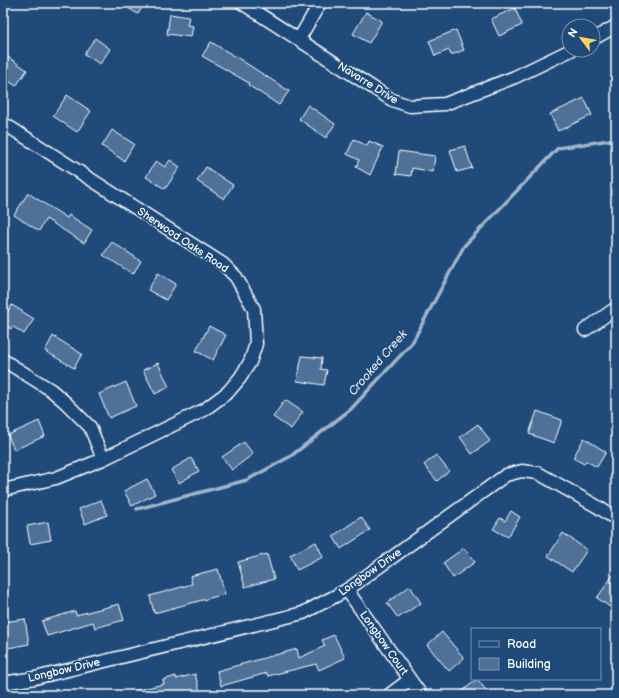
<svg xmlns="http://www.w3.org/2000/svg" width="619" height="698" font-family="'Balsamiq Sans',sans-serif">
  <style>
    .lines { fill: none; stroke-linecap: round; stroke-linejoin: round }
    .stream { stroke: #a3b5c8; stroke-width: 3.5 }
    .building { fill: #507197; stroke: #fff }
    .street-casing { stroke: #fff; stroke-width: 15 }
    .street { stroke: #1f4a7a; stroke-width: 12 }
    .labels { text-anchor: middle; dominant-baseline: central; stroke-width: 3.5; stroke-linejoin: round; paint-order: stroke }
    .street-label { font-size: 11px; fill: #fff; stroke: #1f4a7a }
    .water-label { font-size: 12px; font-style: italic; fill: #d8e0e8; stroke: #1f4a7a }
  </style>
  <rect width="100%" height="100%" fill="#1f4a7a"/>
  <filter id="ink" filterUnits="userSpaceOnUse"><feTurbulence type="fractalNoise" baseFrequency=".025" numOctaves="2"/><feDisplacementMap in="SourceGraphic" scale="8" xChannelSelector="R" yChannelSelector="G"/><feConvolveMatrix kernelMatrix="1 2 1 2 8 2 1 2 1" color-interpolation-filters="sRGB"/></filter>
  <g filter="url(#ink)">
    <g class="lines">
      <polyline class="stream" points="137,509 247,480 291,456 351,409 412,343 464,246 558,148 616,139"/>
    </g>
    <g class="building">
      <polygon points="120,3 145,3 138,14"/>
      <polygon points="515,8 522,25 499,36 491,19"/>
      <polygon points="366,12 382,21 369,43 353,34"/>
      <polygon points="170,14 189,17 187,25 193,26 191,37 167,34"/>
      <polygon points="456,30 464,50 451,55 449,50 435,56 429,41"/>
      <polygon points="95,38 110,49 100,64 84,54"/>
      <polygon points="211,42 241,60 289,91 279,105 248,85 249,83 202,56"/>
      <polygon points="8,57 27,70 16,86 3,77 3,64"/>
      <polygon points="67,95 91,111 77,132 53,116"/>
      <polygon points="584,98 592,115 558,131 550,114"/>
      <polygon points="308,105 335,124 326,138 299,119"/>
      <polygon points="112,130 134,144 124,161 102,146"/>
      <polygon points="354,139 367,146 369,141 383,147 370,175 356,167 359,160 347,154"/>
      <polygon points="465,146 472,168 457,172 450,150"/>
      <polygon points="399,151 435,156 433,172 412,168 411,176 396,174"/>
      <polygon points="170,160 180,167 165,189 146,177 156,161 165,167"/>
      <polygon points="206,167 233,185 224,199 197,181"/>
      <polygon points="28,193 67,218 69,215 92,230 84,243 46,219 39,231 14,215"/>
      <polygon points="112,242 141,261 133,274 103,255"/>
      <polygon points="158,273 176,284 166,300 148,290"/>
      <polygon points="12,305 34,319 24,334 12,326 11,329 3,324 3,319"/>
      <polygon points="209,326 226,335 213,360 196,351"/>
      <polygon points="53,336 82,354 74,368 45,351"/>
      <polygon points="302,356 322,358 321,369 327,370 324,385 297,381"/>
      <polygon points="158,363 169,387 155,394 143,370"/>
      <polygon points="126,382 136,406 109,418 99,394"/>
      <polygon points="285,400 303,412 291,429 273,417"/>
      <polygon points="537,411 562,420 554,443 529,434"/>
      <polygon points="39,421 45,436 14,450 8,435"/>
      <polygon points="478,424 490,441 472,454 460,437"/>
      <polygon points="584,438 606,452 597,467 586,461 584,464 573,458"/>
      <polygon points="244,442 253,454 232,470 222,457"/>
      <polygon points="436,455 449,471 437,481 424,465"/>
      <polygon points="191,458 199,471 179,483 171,470"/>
      <polygon points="147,479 155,494 132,506 124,491"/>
      <polygon points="101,500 107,515 85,524 79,509"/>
      <polygon points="511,511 520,517 508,537 493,529 500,518 505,521"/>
      <polygon points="361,517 370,530 341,549 333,536"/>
      <polygon points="48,522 51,540 30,544 27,526"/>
      <polygon points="563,533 587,550 572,572 548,556"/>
      <polygon points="316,542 323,557 297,570 290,555"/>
      <polygon points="464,548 475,562 453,578 443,563"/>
      <polygon points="267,554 274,579 245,587 238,562"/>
      <polygon points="218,569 225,594 154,613 150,596 192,584 190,576"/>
      <polygon points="616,571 616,599 610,607 597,598"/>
      <polygon points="410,586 421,603 398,618 387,603"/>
      <polygon points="119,604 124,620 95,628 93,622 47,636 42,621 75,611 76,615"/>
      <polygon points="25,619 29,644 3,649 3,622"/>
      <polygon points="442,632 464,658 449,671 427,645"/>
      <polygon points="334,635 345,658 319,670 316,664 268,676 267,673 221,686 217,671 297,649 299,658 325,646 322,640"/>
      <polygon points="195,674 201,695 133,695 133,691 164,684 163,680 176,676 176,679"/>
      <polygon points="477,679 490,695 458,695"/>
    </g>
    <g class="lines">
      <defs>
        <g id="street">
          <polyline points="242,3 392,100 410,106 445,104 515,77 571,50"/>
          <polyline points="299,39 320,3"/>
          <polyline points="593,39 616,26"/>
          <polyline points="3,123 223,264 236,277 254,309 256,344 250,362 240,378 228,392 204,410 103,459 56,478 3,490"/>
          <polyline points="585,330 616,308"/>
          <polyline points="3,360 51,390 65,402 90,427 103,459"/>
          <polyline points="347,590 421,695"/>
          <polyline points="3,683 35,678 303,613 347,590 506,475 522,471 538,473 598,507 616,519"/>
          <polyline points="389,695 409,680"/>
        </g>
      </defs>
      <use href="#street" class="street-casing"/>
      <use href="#street" class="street"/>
    </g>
  </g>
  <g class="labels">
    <g class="street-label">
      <text transform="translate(368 83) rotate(32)">Navarre Drive</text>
      <text transform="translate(183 240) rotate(34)">Sherwood Oaks Road</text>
      <text transform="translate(370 572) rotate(-35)">Longbow Drive</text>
      <text transform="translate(384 643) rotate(55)">Longbow Court</text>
      <text transform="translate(64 670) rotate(-13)">Longbow Drive</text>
    </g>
    <g class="water-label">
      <text transform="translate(378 363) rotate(-49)">Crooked Creek</text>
    </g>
  </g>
  <rect width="619" height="698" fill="none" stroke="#1f4a7a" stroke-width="16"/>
  <rect x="8" y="8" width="603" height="682" fill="none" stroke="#fff" stroke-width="1.5" filter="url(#ink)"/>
  <rect x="471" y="628" width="130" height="52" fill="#1f4a7a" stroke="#7992af"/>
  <rect x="479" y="641" width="20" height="6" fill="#1f4a7a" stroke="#7992af"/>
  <text x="507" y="648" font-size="12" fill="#ffffff">Road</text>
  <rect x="479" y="658" width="20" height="12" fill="#507197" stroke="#7992af"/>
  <text x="507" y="668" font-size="12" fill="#ffffff">Building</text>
  <g transform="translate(581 38) rotate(302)"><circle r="19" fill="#1f4a7a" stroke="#7992af"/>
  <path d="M0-3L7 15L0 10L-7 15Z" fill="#ffd166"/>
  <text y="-6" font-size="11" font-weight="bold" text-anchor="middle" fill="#ffffff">N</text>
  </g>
</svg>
